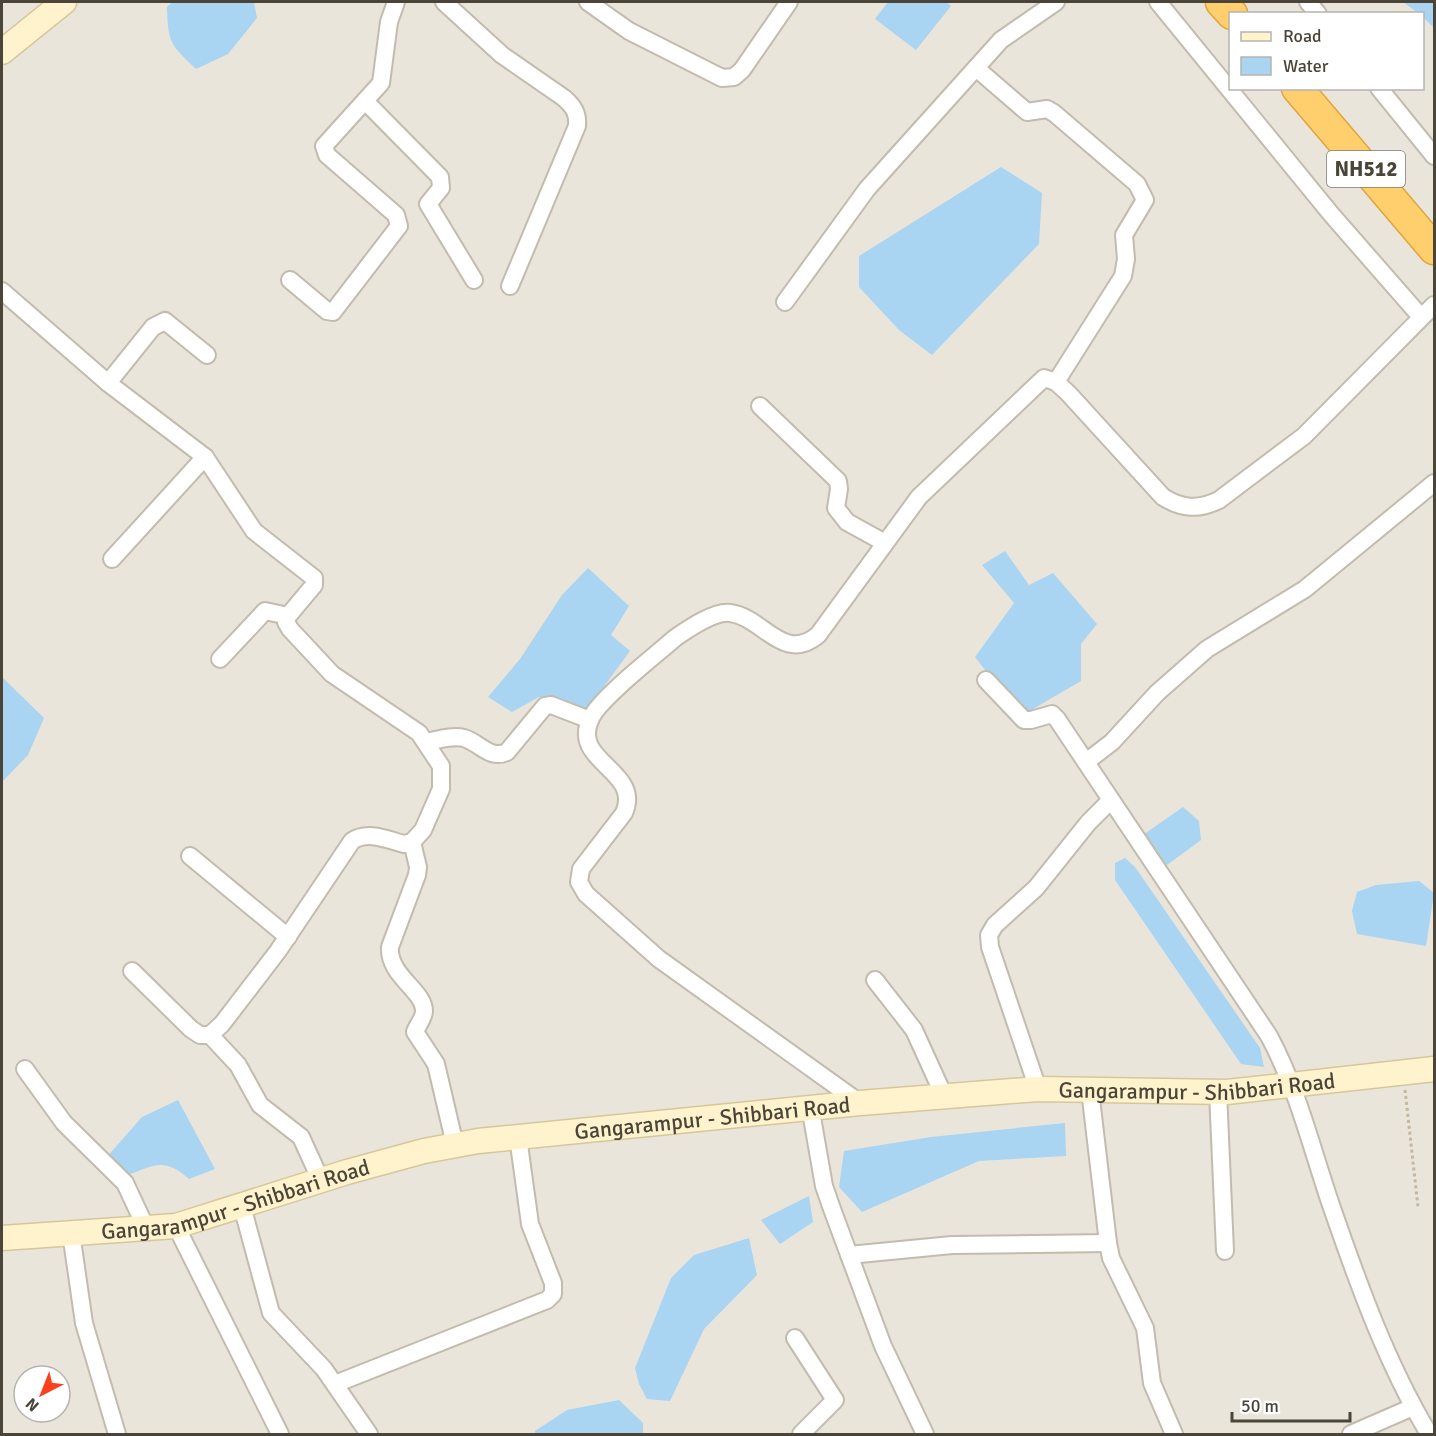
<svg xmlns="http://www.w3.org/2000/svg" width="1436" height="1436" font-family="Signika,sans-serif">
  <style>
    .residential { fill: #eae5da; fill-rule: evenodd }
    .water { fill: #a9d4f2 }
    .lines { fill: none; stroke-linecap: round; stroke-linejoin: round }
    .street-casing { stroke: #c2bbae; stroke-width: 20 }
    .secondary-casing { stroke: #d6c79b; stroke-width: 27 }
    .highway-casing { stroke: #e0a43c; stroke-width: 33 }
    .path { stroke: #c4b79f; stroke-width: 3; stroke-dasharray: 3 3; stroke-linecap: butt }
    .street { stroke: #fff; stroke-width: 16 }
    .secondary { stroke: #fff3cd; stroke-width: 24 }
    .highway { stroke: #ffcf6e; stroke-width: 30 }
    .labels { text-anchor: middle; dominant-baseline: central; stroke-width: 6; stroke-linejoin: round; paint-order: stroke }
    .shield { fill: #fff; stroke: #817c74; stroke-width: 1.5 }
    .shield-label { font-size: 21px; font-weight: bold; fill: #4b4439 }
    .street-label { font-size: 22px; fill: #4b4439; stroke: #fff }
  </style>
  <rect width="100%" height="100%" fill="#f6f3ec"/>
  <path class="residential" d="M 2,2 L 1434,2 L 1434,1434 L 2,1434 ZM 1230,14 L 1422,14 L 1422,88 L 1230,88 ZM 24,1376 L 60,1376 L 60,1412 L 24,1412 Z"/>
  <g class="water">
    <path d="M 172,2 L 254,2 L 257,18 L 228,54 L 196,69 C 170,44 168,43 167,7 Z"/>
    <polygon points="888,2 946,2 951,6 916,50 875,19"/>
    <polygon points="1403,2 1434,2 1434,28 1423,17 1422,14 1418,13"/>
    <polygon points="1001,167 1042,193 1039,244 932,355 899,330 859,287 859,256"/>
    <polygon points="1005,551 1029,585 1053,573 1097,624 1081,644 1081,681 1021,716 975,657 1014,603 982,565"/>
    <polygon points="588,568 629,606 611,635 630,651 583,715 539,697 512,712 488,697 520,659 562,595"/>
    <polygon points="2,677 44,718 28,755 2,782"/>
    <polygon points="1183,807 1199,821 1201,840 1167,865 1143,835"/>
    <polygon points="1125,858 1135,867 1260,1048 1264,1067 1241,1064 1115,880 1115,863"/>
    <polygon points="1419,881 1434,893 1426,946 1357,934 1352,911 1357,892 1376,885"/>
    <path d="M 178,1100 L 215,1169 L 189,1179 C 163,1156 153,1166 123,1177 L 106,1158 L 142,1117 Z"/>
    <polygon points="1065,1123 1066,1156 979,1161 862,1212 839,1187 844,1151 931,1137"/>
    <polygon points="809,1196 813,1222 780,1244 761,1220"/>
    <polygon points="749,1238 757,1275 704,1329 670,1401 647,1399 639,1384 635,1368 671,1278 694,1255"/>
    <polygon points="619,1400 643,1423 643,1434 535,1434 535,1431 567,1410"/>
  </g>
  <g class="lines">
    <defs>
      <g id="street">
        <path d="M 444,2 L 502,55 L 564,98 C 574,107 578,113 577,126 L 510,286"/>
        <polyline points="588,2 629,31 722,78 734,77 742,70 789,2"/>
        <polyline points="1158,2 1331,214 1421,317"/>
        <polyline points="1308,2 1318,14"/>
        <polyline points="976,68 1027,112 1047,109 1054,113 1137,184 1145,200 1124,235 1126,259 1123,276 1056,382"/>
        <polyline points="1379,88 1434,156"/>
        <polyline points="365,101 440,177 441,188 428,204 474,280"/>
        <polyline points="290,280 327,311 333,312 399,226 396,215 327,155 324,146 381,83 389,22 396,2"/>
        <path d="M 2,291 L 108,383 L 205,457 L 254,531 L 314,578 L 314,585 L 288,616 L 286,622 L 290,629 L 332,674 L 419,733 L 441,766 L 441,789 L 423,830 L 412,842 L 404,844 C 388,840 368,830 352,841 L 278,951 L 222,1024 L 210,1035 L 200,1035 L 191,1029 L 132,971"/>
        <polyline points="785,302 867,189 1001,40 1056,2"/>
        <polyline points="108,383 153,327 165,321 207,355"/>
        <polyline points="760,406 838,481 839,489 836,508 847,522 885,543"/>
        <polyline points="112,559 205,457"/>
        <polyline points="220,659 265,611 288,616"/>
        <path d="M 986,680 L 1024,720 L 1031,720 L 1052,714 L 1057,719 L 1269,1036 C 1298,1090 1312,1150 1332,1208 C 1359,1286 1387,1364 1429,1434"/>
        <path d="M 426,742 C 437,740 452,735 464,738 C 480,743 490,760 507,752 L 545,706 L 551,705 L 590,720"/>
        <polyline points="1086,762 1112,742 1157,693 1207,649 1305,589 1434,483"/>
        <path d="M 412,842 L 418,867 L 417,875 L 390,947 C 388,976 424,990 424,1011 C 424,1018 417,1026 415,1032 L 436,1064 L 455,1145"/>
        <polyline points="190,856 288,937"/>
        <polyline points="875,980 914,1030 944,1096"/>
        <polyline points="210,1035 238,1065 260,1105 301,1137 321,1181"/>
        <polyline points="25,1069 64,1123 125,1183 146,1228"/>
        <polyline points="1038,1089 990,947 989,935 995,925 1036,888 1088,823 1111,800"/>
        <polyline points="1090,1090 1108,1243 1111,1258 1145,1328 1152,1383 1174,1434"/>
        <polyline points="1218,1092 1225,1251"/>
        <path d="M 860,1103 L 659,959 L 586,894 L 579,882 L 581,869 L 624,813 C 643,770 569,762 591,718 C 600,698 656,655 675,638 C 688,629 714,611 730,613 C 763,617 783,664 818,635 L 919,497 L 1044,378 L 1056,382 L 1068,393 L 1163,497 C 1182,509 1199,510 1219,500 L 1304,436 L 1434,305"/>
        <polyline points="810,1106 824,1186 832,1209 883,1346 925,1434"/>
        <polyline points="242,1206 271,1313 324,1369 369,1434"/>
        <polyline points="176,1226 280,1434"/>
        <polyline points="71,1233 84,1323 117,1434"/>
        <polyline points="849,1255 952,1245 1108,1243"/>
        <polyline points="795,1338 835,1400 801,1434"/>
        <polyline points="335,1384 547,1300 553,1294 553,1283 530,1224 518,1137"/>
        <polyline points="1351,1434 1413,1407"/>
      </g>
      <g id="secondary">
        <polyline points="2,52 64,2"/>
        <path id="s1" d="M 2,1238 L 176,1226 L 347,1172 L 424,1151 L 478,1141 L 860,1103 L 1038,1089 L 1227,1092 L 1434,1069"/>
      </g>
      <g id="highway">
        <polyline points="1221,2 1232,14"/>
        <polyline points="1297,88 1434,249"/>
      </g>
    </defs>
    <use href="#street" class="street-casing"/>
    <use href="#secondary" class="secondary-casing"/>
    <use href="#highway" class="highway-casing"/>
    <polyline class="path" points="1405,1090 1418,1207"/>
    <use href="#street" class="street"/>
    <use href="#secondary" class="secondary"/>
    <use href="#highway" class="highway"/>
  </g>
  <g class="labels">
    <rect class="shield" x="1327" y="151" width="78" height="36" rx="4.5"/>
    <g class="shield-label">
      <text x="1366" y="169">NH512</text>
    </g>
    <g class="street-label">
      <text stroke="none"><textPath href="#s1" startOffset="1210">Gangarampur - Shibbari Road</textPath></text>
      <text stroke="none"><textPath href="#s1" startOffset="724">Gangarampur - Shibbari Road</textPath></text>
      <text stroke="none"><textPath href="#s1" startOffset="238">Gangarampur - Shibbari Road</textPath></text>
    </g>
  </g>
  <rect width="1436" height="1436" fill="none" stroke="#4b4439" stroke-width="6"/>
  <rect x="1229" y="12" width="195" height="78" fill="#ffffff" stroke="#b7b4b0" stroke-width="1.5"/>
  <rect x="1241" y="32" width="30" height="9" fill="#fff3cd" stroke="#b7b4b0" stroke-width="1.5"/>
  <text x="1283" y="42" font-size="18" fill="#4b4439">Road</text>
  <rect x="1241" y="57" width="30" height="18" fill="#a9d4f2" stroke="#b7b4b0" stroke-width="1.5"/>
  <text x="1283" y="72" font-size="18" fill="#4b4439">Water</text>
  <g transform="translate(42 1394) rotate(222)"><circle r="28" fill="#ffffff" stroke="#b7b4b0" stroke-width="1.5"/>
  <path d="M0-4.5L10 22L0 15L-10 22Z" fill="#fc3f1d"/>
  <text y="-9" font-size="16" font-weight="bold" text-anchor="middle" fill="#4b4439">N</text>
  </g>
  <path d="M1232 1412v9h118v-9" fill="none" stroke="#4b4439" stroke-width="3"/>
  <text x="1241" y="1412" font-size="18" fill="#4b4439" stroke="#ffffff" stroke-width="4.5" paint-order="stroke">50 m</text>
</svg>
